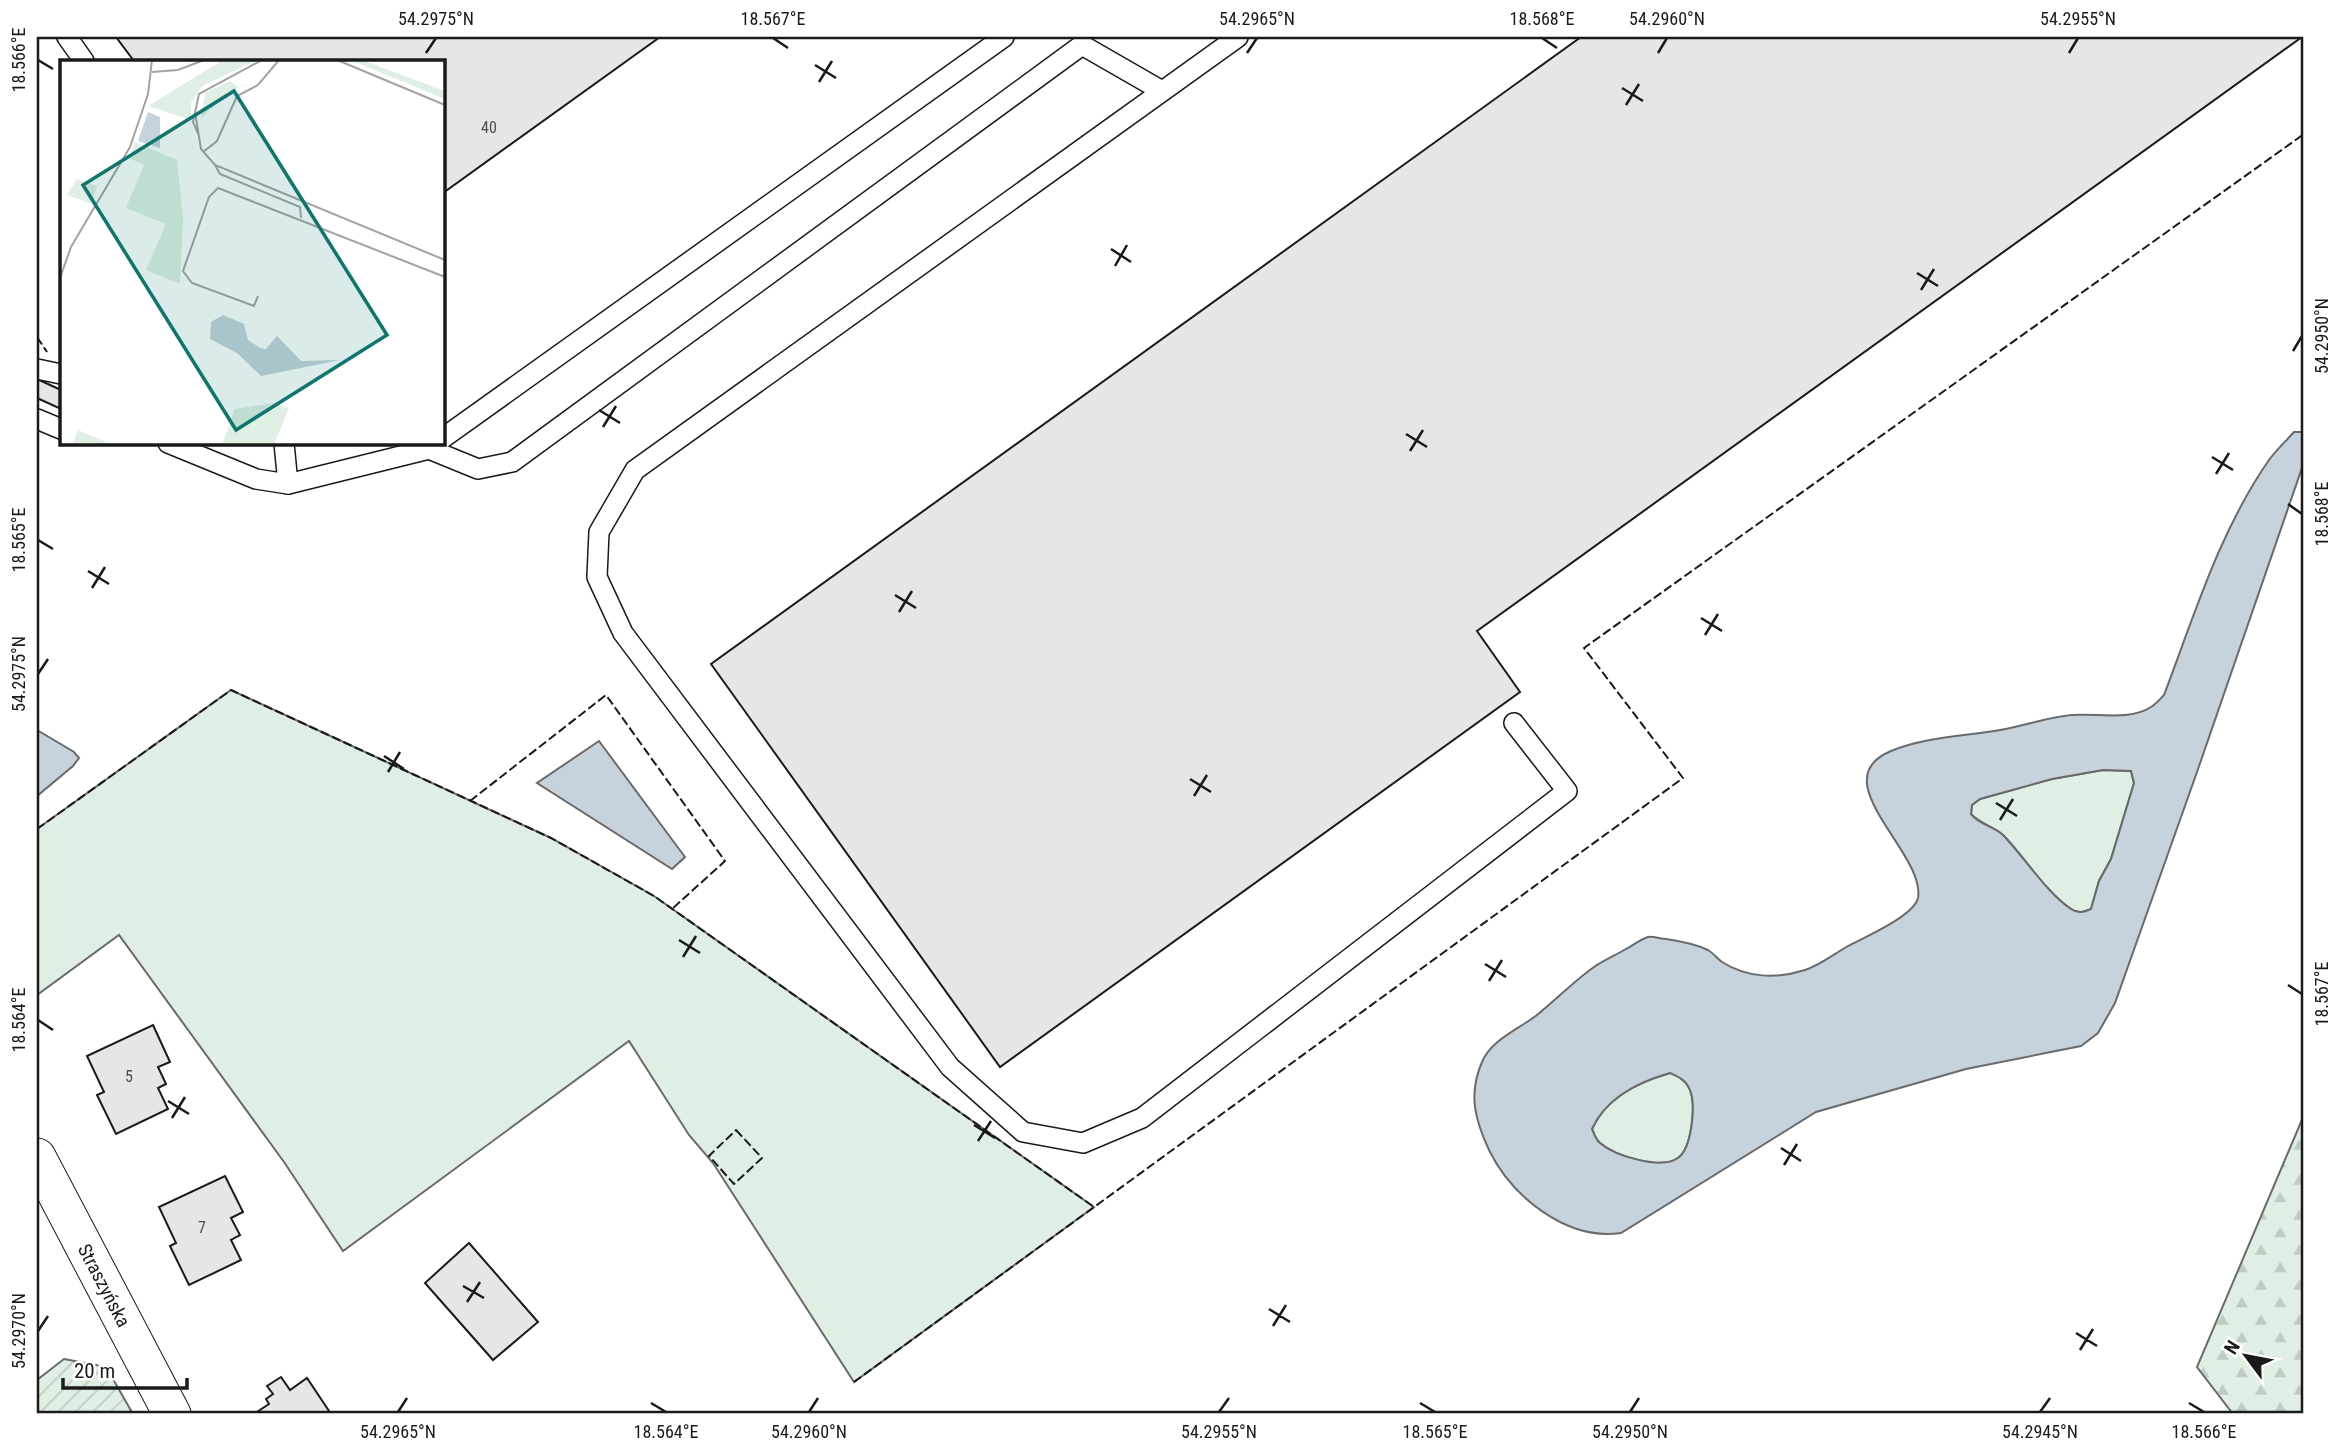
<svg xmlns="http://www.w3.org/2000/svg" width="2341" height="1451" font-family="'Roboto Condensed',sans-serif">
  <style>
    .grass { fill: #e0efe3; stroke: #6a6a6a; stroke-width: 2 }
    .forest { fill: url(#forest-firs); stroke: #6a6a6a; stroke-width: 2 }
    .garden { fill: url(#garden-furrows); stroke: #6a6a6a; stroke-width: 2 }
    .water { fill: #c6d2dc; stroke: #6a6a6a; stroke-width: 2; fill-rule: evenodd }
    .building { fill: #e6e6e6; stroke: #1a1a1a; stroke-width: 2 }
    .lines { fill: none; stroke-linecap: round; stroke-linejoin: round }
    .service-casing { stroke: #1a1a1a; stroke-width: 22 }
    .minor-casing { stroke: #1a1a1a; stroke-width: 39 }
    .service { stroke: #fff; stroke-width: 19 }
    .minor { stroke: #fff; stroke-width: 37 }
    .fence { stroke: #1a1a1a; stroke-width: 2; stroke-dasharray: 9 3.5; stroke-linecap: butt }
    .ticks { fill: none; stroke: #1a1a1a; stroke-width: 2.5 }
    .labels { text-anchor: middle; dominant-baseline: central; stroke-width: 5; stroke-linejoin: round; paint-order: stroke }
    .number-label { font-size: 16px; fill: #4d4d4d }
    .street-label { font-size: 19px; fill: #1a1a1a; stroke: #fff }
    .inset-road { fill: none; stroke: #a3a3a3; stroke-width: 2 }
    .view { fill: #0f766e; fill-opacity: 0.15; stroke: #0f766e; stroke-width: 3.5 }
    .inset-edge { fill: none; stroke: #1a1a1a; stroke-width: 3.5 }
    .neatline { fill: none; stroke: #1a1a1a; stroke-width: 2.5 }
    .ticks-label { font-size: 18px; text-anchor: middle; fill: #1a1a1a }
  </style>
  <defs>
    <pattern id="forest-firs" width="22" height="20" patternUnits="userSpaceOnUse" patternTransform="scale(1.75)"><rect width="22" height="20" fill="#e0efe3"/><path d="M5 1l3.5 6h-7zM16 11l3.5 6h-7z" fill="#c0ccc2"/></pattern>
    <pattern id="garden-furrows" width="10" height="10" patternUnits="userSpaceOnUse" patternTransform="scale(1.75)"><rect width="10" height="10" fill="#e0efe3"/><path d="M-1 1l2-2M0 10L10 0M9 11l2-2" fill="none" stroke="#c0ccc2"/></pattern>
  </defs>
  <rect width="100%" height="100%" fill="#fff"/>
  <g class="grass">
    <polygon points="231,690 551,838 654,896 1094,1207 854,1382 713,1163 689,1135 629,1041 343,1251 284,1162 119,935 37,995 37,829"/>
    <path d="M 2103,770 L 2131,771 L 2134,783 L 2111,859 L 2099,881 L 2091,909 C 2084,912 2078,914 2071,909 C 2045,892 2025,857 2003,835 C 1993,826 1980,824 1971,814 L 1972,805 L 1980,799 L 2052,779 Z"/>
    <path d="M 1670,1073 C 1679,1077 1686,1080 1690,1090 C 1696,1105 1692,1148 1678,1158 C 1661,1170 1615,1156 1600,1143 C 1596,1140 1594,1134 1592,1129 C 1607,1096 1637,1083 1670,1073 Z"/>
  </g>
  <polygon class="forest" points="2304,1115 2304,1414 2233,1414 2197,1367"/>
  <polygon class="garden" points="64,1359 106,1367 133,1414 37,1414 37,1380"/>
  <g class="water">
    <path d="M 2294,432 L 2304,432 L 2304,462 L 2197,772 L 2115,1003 L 2098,1033 L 2081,1046 L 1966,1069 L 1816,1112 L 1621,1233 C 1567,1241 1512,1197 1489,1150 C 1475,1120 1468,1094 1482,1062 C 1491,1040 1519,1029 1537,1015 C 1557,999 1574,981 1594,967 C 1604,960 1616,955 1626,949 C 1632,946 1641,939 1648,937 C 1653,936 1661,939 1666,939 C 1680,941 1695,944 1708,950 C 1713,953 1717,958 1722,962 C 1747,978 1777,979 1805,970 C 1820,965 1834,954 1848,946 C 1863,938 1914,916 1918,898 C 1926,853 1821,780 1891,751 C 1924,737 1965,736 2000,730 C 2024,726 2048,717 2072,715 C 2096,713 2130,721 2151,707 C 2156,704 2160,699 2164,695 C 2194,616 2220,530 2269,460 C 2276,450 2286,441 2294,432 ZM 2103,770 L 2131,771 L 2134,783 L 2111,859 L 2099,881 L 2091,909 C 2084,912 2078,914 2071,909 C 2047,893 2024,857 2003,835 C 1993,826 1980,825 1971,814 L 1972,805 L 1980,799 L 2052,779 ZM 1670,1073 C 1679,1077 1686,1080 1690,1090 C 1696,1105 1692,1148 1678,1158 C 1661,1170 1615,1156 1600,1143 C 1596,1140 1594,1134 1592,1129 C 1606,1098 1638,1082 1670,1073 Z"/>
    <polygon points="37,730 74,752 79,758 73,766 37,796"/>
    <polygon points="599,741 685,857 672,869 537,783"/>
  </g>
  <g class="building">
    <polygon points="116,37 660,37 443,193 443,61 134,61"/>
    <polygon points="1581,37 2302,37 1477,631 1520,692 1000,1067 711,664"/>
    <polygon points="37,379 61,390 61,409 37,398"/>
    <polygon points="153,1025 170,1062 158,1067 166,1084 158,1088 168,1109 116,1134 97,1095 104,1092 87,1056"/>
    <polygon points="225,1176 243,1212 231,1218 240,1235 231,1240 241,1260 189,1285 170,1246 176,1243 159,1207"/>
    <polygon points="469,1243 538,1322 493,1360 425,1283"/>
    <polygon points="281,1377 290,1390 307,1378 331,1414 254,1414 269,1404 266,1399 273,1394 267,1386"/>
  </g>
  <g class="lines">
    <defs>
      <g id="service">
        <polyline points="67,37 84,61"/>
        <polyline points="1238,37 635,470 599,532 597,577 623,633 950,1067 1023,1132 1083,1143 1142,1118 1567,791 1514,723"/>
        <polyline points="37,369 61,374"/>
        <polyline points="37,419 61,429"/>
        <polyline points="443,438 1004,37"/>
        <polyline points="168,443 256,479 288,484 429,449 437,443"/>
        <polyline points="284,443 288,484"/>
        <polyline points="429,449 478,469 512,462 1082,45 1162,91"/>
      </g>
      <g id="minor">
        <path id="s1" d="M 37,1157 L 172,1414"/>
      </g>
    </defs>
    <use href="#service" class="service-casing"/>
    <use href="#minor" class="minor-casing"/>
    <use href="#service" class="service"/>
    <use href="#minor" class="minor"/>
    <g class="fence">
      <polyline points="37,337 47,352"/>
      <polyline points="470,801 606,695 725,861 672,909"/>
      <polyline points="37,829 231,690 551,838 654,896 1094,1207"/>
      <polygon points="736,1130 762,1158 734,1184 709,1156"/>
      <polyline points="854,1382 1683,778 1584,648 2304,134"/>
    </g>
  </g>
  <path class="ticks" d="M 773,38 L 788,48M 1542,38 L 1557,48M 426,53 L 436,38M 1247,53 L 1257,38M 1658,53 L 1667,38M 2069,53 L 2078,38M 38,60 L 53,69M 815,65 L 836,78M 819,82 L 832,61M 1622,88 L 1643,101M 1626,105 L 1639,84M 1111,249 L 1131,262M 1115,266 L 1127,245M 1917,273 L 1938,286M 1921,290 L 1934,269M 2293,351 L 2302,336M 599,410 L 620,423M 603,427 L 616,406M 1406,434 L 1427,447M 1410,451 L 1423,430M 2212,457 L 2233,470M 2216,474 L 2229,453M 2288,504 L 2302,514M 38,540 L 53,549M 88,571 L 109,584M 92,588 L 105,567M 895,595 L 916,608M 899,612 L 912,591M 1701,618 L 1722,631M 1705,635 L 1718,614M 38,674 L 48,659M 384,756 L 404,769M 388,772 L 400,752M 1190,779 L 1211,792M 1194,796 L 1207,775M 1996,803 L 2017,816M 2000,820 L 2013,799M 679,940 L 700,953M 683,957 L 696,936M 1485,964 L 1506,977M 1489,981 L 1502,960M 2288,985 L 2302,994M 38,1020 L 53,1030M 168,1101 L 189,1114M 172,1118 L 185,1097M 974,1125 L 995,1138M 978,1141 L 991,1121M 1781,1148 L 1801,1161M 1784,1165 L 1797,1144M 463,1286 L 484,1298M 467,1302 L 480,1282M 1269,1309 L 1290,1322M 1273,1326 L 1286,1305M 38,1331 L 48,1316M 2076,1333 L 2097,1346M 2080,1350 L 2093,1329M 651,1403 L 666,1412M 1420,1403 L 1435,1412M 2189,1403 L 2204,1412M 398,1412 L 407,1398M 809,1412 L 818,1398M 1219,1412 L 1229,1398M 1630,1412 L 1639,1398M 2040,1412 L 2050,1398"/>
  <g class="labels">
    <g class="number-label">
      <text x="489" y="127">40</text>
      <text x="129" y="1076">5</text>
      <text x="202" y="1227">7</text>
    </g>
    <g class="street-label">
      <text stroke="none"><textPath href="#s1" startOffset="145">Straszyńska</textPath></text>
    </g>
  </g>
  <g transform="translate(60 60)">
    <rect width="385" height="385" fill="#fff"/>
    <path d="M 163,0 L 197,0 L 142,26 L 131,43 L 131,60 L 88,46 ZM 290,0 L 302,0 L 385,31 L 385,39 ZM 170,21 L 178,27 L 190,23 L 168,32 L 141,59 L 145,33 ZM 75,82 L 117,100 L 123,158 L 120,224 L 86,210 L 106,164 L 66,148 L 84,105 L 69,98 ZM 18,370 L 53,385 L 12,385 Z" fill="#e0efe3"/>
    <path d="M 214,343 L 229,348 L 214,385 L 162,385 L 175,349 Z" fill="#e0efe3"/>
    <path d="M 17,119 L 37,126 L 32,144 L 7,135 Z" fill="#e0efe3"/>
    <path d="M 88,52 L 100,57 L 100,88 L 78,81 ZM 163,255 L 184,264 L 188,280 L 200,288 L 206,289 L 217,276 L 241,301 L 280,300 L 201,316 L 177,293 L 150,279 L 151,262 Z" fill="#c6d2dc"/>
    <path class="inset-road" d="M 277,0 L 385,45M 92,12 L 118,10 L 144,0M 135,52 L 141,89 L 155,105 L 385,200M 139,76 L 133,62 L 139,34 L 202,0M 143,92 L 157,81 L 177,36 L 198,25 L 219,0M 155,105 L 160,114 L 240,147 L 241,158M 0,218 L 11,187 L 70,87 L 88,34 L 92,0M 198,236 L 194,246 L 132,223 L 123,211 L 149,137 L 158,128 L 385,217"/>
    <path class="view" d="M 174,31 L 327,275 L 176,370 L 23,125 Z"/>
    <rect width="385" height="385" class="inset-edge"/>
  </g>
  <rect width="2341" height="1451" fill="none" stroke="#ffffff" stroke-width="77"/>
  <g transform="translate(2246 1356) rotate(302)" stroke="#ffffff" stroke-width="5" paint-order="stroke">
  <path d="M0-5L12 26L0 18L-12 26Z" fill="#1a1a1a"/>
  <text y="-10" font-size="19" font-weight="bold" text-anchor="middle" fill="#1a1a1a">N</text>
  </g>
  <path d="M63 1378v10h124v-10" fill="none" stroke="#1a1a1a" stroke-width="3.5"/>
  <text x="74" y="1378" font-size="21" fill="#1a1a1a" stroke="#ffffff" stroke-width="5" paint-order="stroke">20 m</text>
  <rect x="38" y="38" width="2264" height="1374" class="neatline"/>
  <g class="ticks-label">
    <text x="436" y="25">54.2975°N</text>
    <text x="773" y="25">18.567°E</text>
    <text x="1257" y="25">54.2965°N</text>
    <text x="1542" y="25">18.568°E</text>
    <text x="1667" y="25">54.2960°N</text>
    <text x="2078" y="25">54.2955°N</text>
    <text transform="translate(19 60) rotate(-90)" y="6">18.566°E</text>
    <text transform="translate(2322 336) rotate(-90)" y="6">54.2950°N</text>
    <text transform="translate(2322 514) rotate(-90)" y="6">18.568°E</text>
    <text transform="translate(19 540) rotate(-90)" y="6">18.565°E</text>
    <text transform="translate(19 674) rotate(-90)" y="6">54.2975°N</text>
    <text transform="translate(2322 994) rotate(-90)" y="6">18.567°E</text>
    <text transform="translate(19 1020) rotate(-90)" y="6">18.564°E</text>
    <text transform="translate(19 1331) rotate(-90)" y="6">54.2970°N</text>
    <text x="398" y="1438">54.2965°N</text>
    <text x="666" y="1438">18.564°E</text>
    <text x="809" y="1438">54.2960°N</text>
    <text x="1219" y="1438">54.2955°N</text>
    <text x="1435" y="1438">18.565°E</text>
    <text x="1630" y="1438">54.2950°N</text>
    <text x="2040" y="1438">54.2945°N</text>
    <text x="2204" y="1438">18.566°E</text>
  </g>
</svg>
